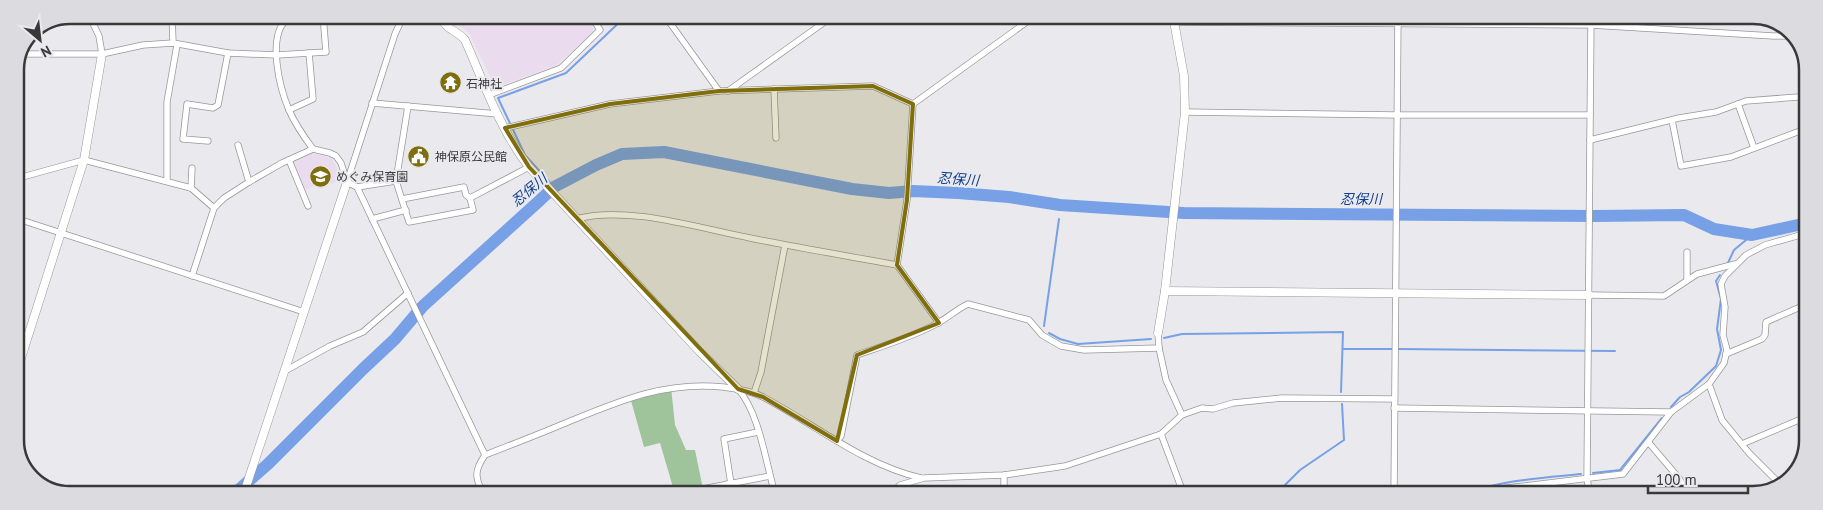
<svg xmlns="http://www.w3.org/2000/svg" width="1823" height="510" font-family="'PT Sans','Noto Sans JP',sans-serif">
  <style>
    .education { fill: #eadbee }
    .green { fill: #9fc49c }
    .lines { fill: none; stroke-linecap: round; stroke-linejoin: round }
    .stream { stroke: #77a0e6; stroke-width: 2 }
    .river { stroke: #77a0e6; stroke-width: 12 }
    .street-casing { stroke: #97979b; stroke-width: 7 }
    .secondary-casing { stroke: #97979b; stroke-width: 9 }
    .street { stroke: #fff; stroke-width: 5.5 }
    .secondary { stroke: #fff; stroke-width: 8 }
    .marked { fill: #7f6e0b; fill-opacity: 0.2; stroke: #7f6e0b; stroke-width: 4; stroke-linejoin: round }
    .labels { text-anchor: middle; dominant-baseline: central; stroke-width: 4; stroke-linejoin: round; paint-order: stroke }
    .poi-label { font-size: 12px; fill: #39393a; stroke: #eaeaee; text-anchor: start }
    .water-label { font-size: 14px; font-style: italic; fill: #113f90; stroke: #eaeaee }
    .rim { fill: none; stroke: #39393a; stroke-width: 2.5 }
  </style>
  <rect width="100%" height="100%" fill="#eaeaee"/>
  <g class="education">
    <polygon points="448,15 586,16 593,28 593,32 557,65 497,87 495,86 469,33 448,17"/>
    <polygon points="310,153 332,158 342,180 322,187 321,184 305,190 291,161"/>
  </g>
  <polygon class="green" points="671,387 675,425 686,450 695,450 703,489 675,494 660,443 644,447 630,397"/>
  <g class="lines">
    <g class="stream">
      <polyline points="554,187 525,155 498,98 566,73 626,16"/>
      <polyline points="1060,208 1060,205"/>
      <polyline points="1727,265 1734,250 1752,235"/>
      <polyline points="1044,326 1059,219"/>
      <polyline points="1049,333 1060,339 1078,344 1151,339"/>
      <polyline points="1164,338 1182,334 1343,332 1341,392"/>
      <polyline points="1343,349 1393,349"/>
      <polyline points="1397,349 1615,351"/>
      <polyline points="1671,407 1680,397 1689,392 1716,366 1721,350 1717,329 1721,299 1716,281 1720,275"/>
      <polyline points="1593,473 1620,470 1662,418"/>
      <polyline points="1272,494 1282,488 1300,470 1344,440 1342,404"/>
      <path d="M 1462,495 C 1499,480 1542,478 1581,474"/>
    </g>
    <polyline class="river" points="235,493 268,464 363,369 395,339 423,306 538,202 554,187 596,165 622,154 664,152 852,189 889,193 913,191 958,193 1009,197 1060,205 1184,213 1594,216 1684,215 1714,229 1752,235 1807,223"/>
    <defs>
      <g id="street">
        <polyline points="89,15 99,36 102,54"/>
        <polyline points="172,15 173,43"/>
        <path d="M 300,15 C 296,17 289,17 286,20 C 267,38 280,89 289,110 C 295,124 304,137 313,149"/>
        <polyline points="665,16 719,91"/>
        <polyline points="1174,22 1591,25 1773,36 1795,36"/>
        <polyline points="21,54 102,54 143,45 173,43 228,53 277,55 326,52 323,15"/>
        <polyline points="774,89 776,138"/>
        <polyline points="728,91 833,16"/>
        <polyline points="489,95 561,68 600,30 591,16"/>
        <polyline points="372,103 498,114"/>
        <polyline points="1738,104 1754,148"/>
        <polyline points="289,110 313,99 309,53"/>
        <polyline points="1185,112 1397,115 1590,115"/>
        <polyline points="1672,120 1681,166 1731,157 1808,128"/>
        <polyline points="505,128 610,104 719,91 873,86 913,104"/>
        <polyline points="1590,140 1679,118 1716,112 1746,101 1798,97 1808,93"/>
        <polyline points="208,141 183,139 187,104 213,108 218,105 228,53"/>
        <polyline points="238,145 249,182"/>
        <polyline points="289,160 308,206"/>
        <polyline points="15,179 84,160 191,188 214,208"/>
        <polyline points="167,181 167,102 177,45"/>
        <polyline points="396,181 408,106"/>
        <polyline points="347,182 395,34 401,21 407,15"/>
        <polyline points="357,187 396,181 409,222 473,210 470,198 529,167"/>
        <polyline points="191,188 192,168"/>
        <polyline points="402,199 464,187 466,195 470,198"/>
        <polyline points="15,218 304,312"/>
        <polyline points="372,219 406,210"/>
        <path d="M 576,219 C 627,205 698,228 750,238 C 799,248 848,256 897,265 L 939,323"/>
        <polyline points="1687,252 1687,279"/>
        <polyline points="897,265 907,200 913,104 1035,16"/>
        <polyline points="192,276 214,208 224,198 249,182 282,163 313,149 330,153 336,156 341,163 347,182 357,187 485,455"/>
        <polyline points="1589,295 1664,296 1697,274 1735,264"/>
        <polyline points="1158,333 1159,348 1166,380 1182,415"/>
        <polyline points="1726,354 1762,339 1765,335 1766,322 1807,304"/>
        <polyline points="285,371 330,346 363,332 408,293"/>
        <polyline points="1709,384 1722,420 1749,453 1781,485"/>
        <path d="M 738,389 C 759,412 766,463 775,494"/>
        <polyline points="754,393 761,372 785,245"/>
        <polyline points="1394,408 1671,412"/>
        <polyline points="1161,434 1181,487 1182,494"/>
        <path d="M 837,441 L 841,436 L 857,355 C 883,346 915,336 938,323 C 949,317 957,309 968,304 L 1029,320 L 1042,335 L 1061,346 L 1084,350 L 1159,348"/>
        <polyline points="1649,443 1678,477 1690,495"/>
        <polyline points="1742,444 1806,417"/>
        <polyline points="1004,475 1004,494"/>
        <polyline points="727,484 729,494"/>
        <polyline points="731,484 724,439 758,432"/>
        <polyline points="1786,484 1787,483"/>
        <path d="M 483,494 C 475,477 474,471 485,455 C 511,445 537,435 563,424 C 617,402 663,381 723,387 C 737,389 751,391 763,397 C 816,425 862,464 921,478"/>
        <polyline points="677,494 770,476"/>
        <polyline points="891,494 900,485 924,478 1004,475 1065,466 1161,434 1182,415 1202,408 1213,409 1233,403 1282,398 1394,399"/>
        <polyline points="1394,495 1398,16"/>
        <polyline points="1472,495 1490,490 1623,474 1671,412 1709,384 1724,363 1727,350 1723,335 1725,307 1721,284 1725,276 1746,255 1765,245 1807,233"/>
        <polyline points="1590,495 1587,479 1591,17"/>
      </g>
      <g id="secondary">
        <path d="M 441,15 C 445,31 456,29 465,40 C 484,83 500,130 529,167 L 700,352 L 738,389"/>
        <polyline points="1165,291 1589,295"/>
        <polyline points="1158,333 1165,291 1185,112 1184,76 1173,16"/>
        <polyline points="15,377 84,160 102,54"/>
        <polyline points="244,493 347,182"/>
      </g>
    </defs>
    <use href="#street" class="street-casing"/>
    <use href="#secondary" class="secondary-casing"/>
    <use href="#street" class="street"/>
    <use href="#secondary" class="secondary"/>
  </g>
  <path class="marked" d="M 873,86 L 913,104 L 907,200 L 897,265 L 939,323 L 857,355 L 837,441 L 763,397 L 738,389 L 529,167 L 505,128 L 610,104 L 719,91 Z"/>
  <defs>
    <symbol id="temple-disc" viewBox="-11 -11 22 22"><circle r="9.5" fill="#7f6e0b" stroke="#eaeaee"/><path d="M0-6L5-2H3V0L6.5 2.5H4V6H1.5V3h-3V6H-4V2.5H-6.5L-3 0V-2H-5Z" fill="#fff"/></symbol>
    <symbol id="civic-disc" viewBox="-11 -11 22 22"><circle r="9.5" fill="#7f6e0b" stroke="#eaeaee"/><path d="M-.6-6.5H3V-4.5H.6V-3L4-1V1h2V6H-6V1h2V-1L-.6-3ZM-1.2 2.5V6h2.4V2.5Z" fill="#fff"/></symbol>
    <symbol id="school-disc" viewBox="-11 -11 22 22"><circle r="9.5" fill="#7f6e0b" stroke="#eaeaee"/><path d="M0-5L7-2L0 1L-7-2ZM-4 1L0 2.5L4 1V4Q0 6-4 4Z" fill="#fff"/></symbol>
  </defs>
  <g fill-rule="evenodd">
    <use href="#temple-disc" x="438" y="70" width="25" height="25"/>
    <use href="#civic-disc" x="406" y="144" width="25" height="25"/>
    <use href="#school-disc" x="308" y="164" width="25" height="25"/>
  </g>
  <g class="labels">
    <g class="poi-label">
      <text x="466" y="83">石神社</text>
      <text x="435" y="156">神保原公民館</text>
      <text x="336" y="176">めぐみ保育園</text>
    </g>
    <g class="water-label">
      <text transform="translate(958 179) rotate(4)">忍保川</text>
      <text transform="translate(529 190) rotate(-40)">忍保川</text>
      <text x="1361" y="199">忍保川</text>
    </g>
  </g>
  <path d="M0 0H1823V510H0ZM70 24H1753A46 46 0 0 1 1799 70V440A46 46 0 0 1 1753 486H70A46 46 0 0 1 24 440V70A46 46 0 0 1 70 24Z" fill="#dcdce0" fill-rule="evenodd"/>
  <path class="rim" d="M70 24H1753A46 46 0 0 1 1799 70V440A46 46 0 0 1 1753 486H70A46 46 0 0 1 24 440V70A46 46 0 0 1 70 24Z"/>
  <g transform="translate(40 40) rotate(152)" stroke="#eaeaee" stroke-width="4" paint-order="stroke">
  <path d="M0-4L9 19L0 12L-9 19Z" fill="#39393a"/>
  <text y="-8" font-size="14" font-weight="bold" text-anchor="middle" fill="#39393a">N</text>
  </g>
  <path d="M1648 485v8h100v-8" fill="none" stroke="#39393a" stroke-width="2.5"/>
  <text x="1656" y="485" font-size="15" fill="#39393a" stroke="#eaeaee" stroke-width="4" paint-order="stroke">100 m</text>
</svg>
